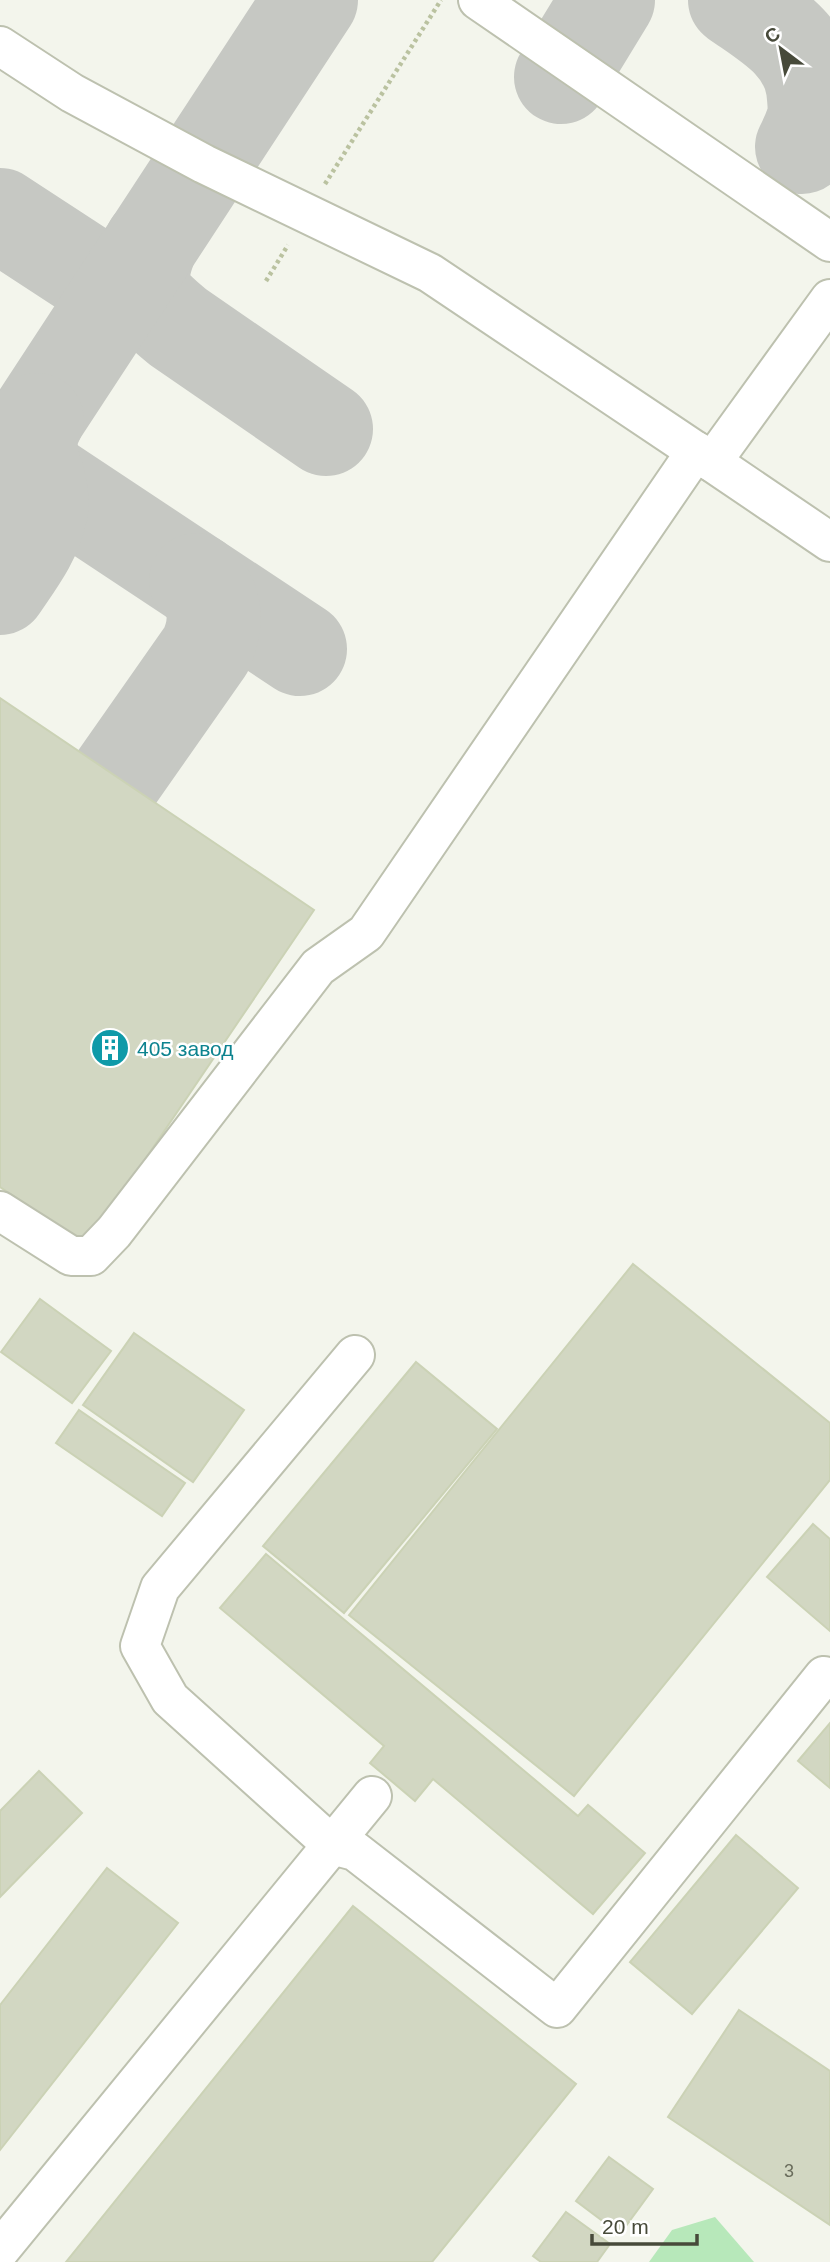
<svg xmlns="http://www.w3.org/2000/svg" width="830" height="2262" font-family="Helvetica,sans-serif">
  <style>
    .green { fill: #b7e8ba }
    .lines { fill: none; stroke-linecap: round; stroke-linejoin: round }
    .taxiway { stroke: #c6c8c3; stroke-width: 94 }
    .building { fill: #d2d7c2; stroke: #cbd2b5; stroke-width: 2 }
    .minor-casing { stroke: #bdc1af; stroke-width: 42 }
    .path { stroke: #bac2a0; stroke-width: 4.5; stroke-dasharray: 3.5 3.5; stroke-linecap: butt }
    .minor { stroke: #fff; stroke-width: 38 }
    .labels { text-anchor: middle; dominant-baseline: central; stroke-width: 5; stroke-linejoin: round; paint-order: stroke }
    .number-label { font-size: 18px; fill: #6a6d5c }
    .culture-label { font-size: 21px; fill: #0d838f; stroke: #fff; text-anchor: start }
  </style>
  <rect width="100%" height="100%" fill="#f3f5ec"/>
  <polygon class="green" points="715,2217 754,2262 649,2262 672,2230"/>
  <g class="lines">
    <g class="taxiway">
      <path d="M 735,0 C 769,24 806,44 813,88 C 814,98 816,111 813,121 C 810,130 806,139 802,147"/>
      <polyline points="561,77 608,0"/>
      <path d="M 0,215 L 95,277 C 114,284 123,279 137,266"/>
      <path d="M 151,244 C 134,288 144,299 178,327 L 326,429"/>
      <polyline points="36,474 300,649"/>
      <polyline points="0,475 311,0"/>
      <path d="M 0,588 C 16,564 35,540 41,511 C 46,479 19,453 37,420"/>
      <path d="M 117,777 L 206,650 C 217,625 218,599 196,580"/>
    </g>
  </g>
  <g class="building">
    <polygon points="0,698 314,910 87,1245 0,1187"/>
    <polygon points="633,1264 830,1423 830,1480 574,1796 349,1615"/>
    <polygon points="40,1299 111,1351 72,1403 1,1352"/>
    <polygon points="134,1333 244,1410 193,1482 83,1405"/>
    <polygon points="416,1362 497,1429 344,1613 263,1546"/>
    <polygon points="79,1410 185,1483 162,1516 56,1443"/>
    <polygon points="813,1524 830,1539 830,1631 767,1577"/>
    <polygon points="266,1554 578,1816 588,1805 645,1853 593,1914 433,1779 415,1801 370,1763 384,1746 220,1608"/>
    <polygon points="830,1723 830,1788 798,1761"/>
    <polygon points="39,1771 82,1813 0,1897 0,1811"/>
    <polygon points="736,1835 798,1888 692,2014 630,1962"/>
    <polygon points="107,1868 178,1923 0,2150 0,2005"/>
    <polygon points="353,1906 576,2084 432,2262 66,2262"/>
    <polygon points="739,2010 830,2071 830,2225 668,2117"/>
    <polygon points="609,2157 653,2189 620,2234 576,2201"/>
    <polygon points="566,2212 610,2244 597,2262 541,2262 533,2256"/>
  </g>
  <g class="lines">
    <defs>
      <g id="minor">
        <polyline points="478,0 830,242"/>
        <polyline points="0,46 72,93 204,164 430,273 712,462 830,299"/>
        <polyline points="712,462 830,542"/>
        <polyline points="0,1211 71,1256 91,1256 114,1232 318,967 366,933 696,451"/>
        <polyline points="355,1355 160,1588 140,1646 170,1699 332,1845 355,1851 557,2008 824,1676"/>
        <polyline points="0,2250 372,1796"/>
      </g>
    </defs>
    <use href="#minor" class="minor-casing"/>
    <g class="path">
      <polyline points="325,184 441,0"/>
      <polyline points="266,281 288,245"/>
    </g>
    <use href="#minor" class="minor"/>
  </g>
  <defs>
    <symbol id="building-disc" viewBox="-11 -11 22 22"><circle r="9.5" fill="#0f9aa8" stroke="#fff"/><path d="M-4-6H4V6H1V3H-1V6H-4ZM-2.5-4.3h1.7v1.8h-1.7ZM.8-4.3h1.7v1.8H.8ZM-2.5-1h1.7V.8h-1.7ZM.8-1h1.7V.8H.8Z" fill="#fff"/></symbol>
  </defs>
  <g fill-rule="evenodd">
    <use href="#building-disc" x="88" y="1026" width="44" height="44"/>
  </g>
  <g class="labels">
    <g class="number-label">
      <text x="789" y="2171">3</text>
    </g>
    <g class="culture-label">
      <text x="137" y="1048">405 завод</text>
    </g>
  </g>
  <g transform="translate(781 49) rotate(328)" stroke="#ffffff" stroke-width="5" paint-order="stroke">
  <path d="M0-5L12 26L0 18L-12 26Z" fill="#474a3a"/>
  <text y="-10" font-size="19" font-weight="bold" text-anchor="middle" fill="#474a3a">С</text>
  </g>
  <path d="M592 2234v10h105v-10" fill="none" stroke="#474a3a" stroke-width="3.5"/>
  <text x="602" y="2234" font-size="21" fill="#474a3a" stroke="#ffffff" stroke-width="5" paint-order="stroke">20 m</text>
</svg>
